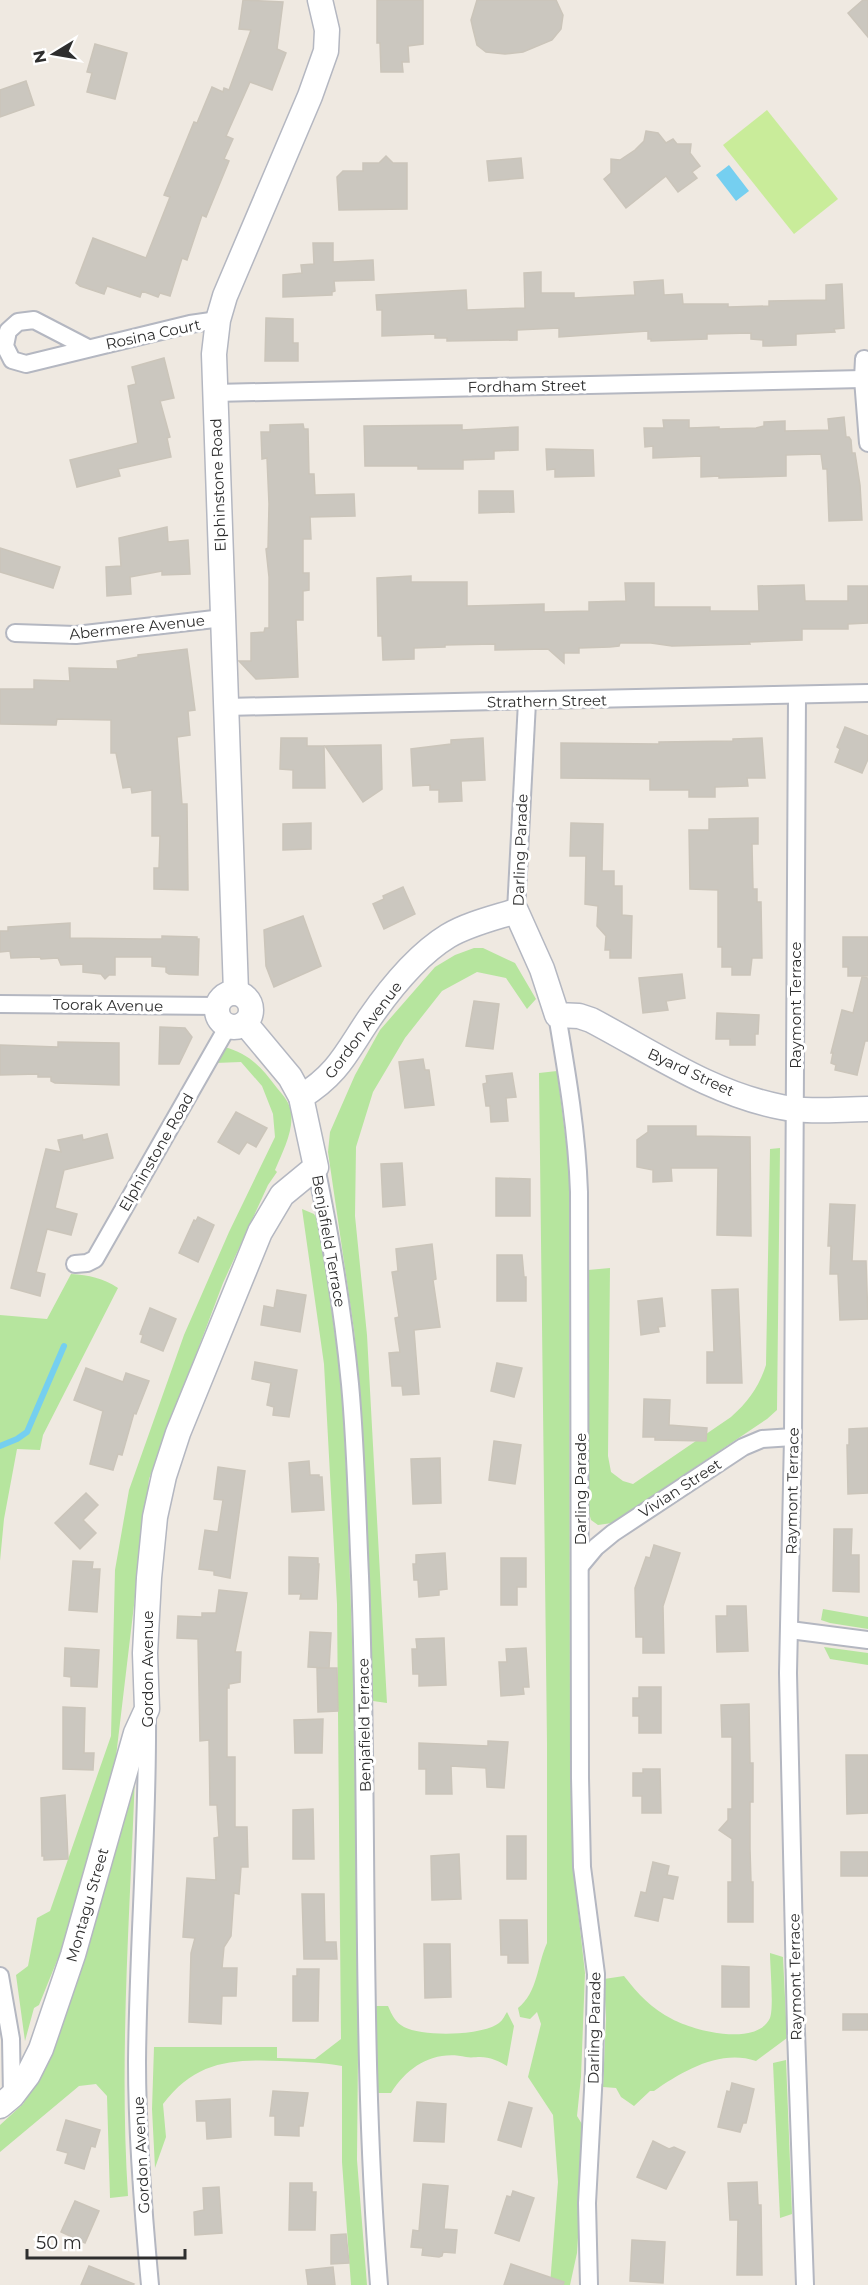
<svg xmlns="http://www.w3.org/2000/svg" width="868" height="2285" font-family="Montserrat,sans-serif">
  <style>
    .green { fill: #b6e59e }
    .pitch { fill: #c9ec9a }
    .water { fill: #75cff0 }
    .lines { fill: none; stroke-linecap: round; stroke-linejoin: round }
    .stream { stroke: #75cff0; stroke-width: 6 }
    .building { fill: #cbc7bf; stroke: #cbc5ba; stroke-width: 1.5 }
    .street-casing { stroke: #b4b7c1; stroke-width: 20 }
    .secondary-casing { stroke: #b4b7c1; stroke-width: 27 }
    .street { stroke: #fff; stroke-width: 16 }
    .secondary { stroke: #fff; stroke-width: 24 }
    .labels { text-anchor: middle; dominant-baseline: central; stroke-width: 6; stroke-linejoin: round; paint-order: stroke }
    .street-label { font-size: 15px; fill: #2e2e2e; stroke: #fff }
  </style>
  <rect width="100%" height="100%" fill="#efe9e1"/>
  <g class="green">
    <polygon points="474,948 483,948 515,963 536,999 527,1009 506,978 477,972 442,991 405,1038 373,1092 356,1147 355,1216 367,1335 387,1703 373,1701 362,1417 354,1330 328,1152 330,1132 355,1075 380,1030 435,967 455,955"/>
    <path d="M 224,1047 C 249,1053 262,1068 277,1088 C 283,1095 290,1103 291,1112 C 294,1131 282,1153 275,1170 L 277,1172 L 268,1185 L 223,1283 L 149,1479 L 115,1765 L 63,1946 L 39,2005 L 34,2008 L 25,2041 L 16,1975 L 28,1966 L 37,1918 L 50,1911 L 111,1736 L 115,1570 L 129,1490 L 184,1335 L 229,1232 L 275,1137 L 273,1114 L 262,1086 L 241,1062 L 215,1063 Z"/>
    <path d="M 557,1071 L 569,1165 L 570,1725 L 574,1875 L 585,1973 L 581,2077 L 577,2116 L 585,2129 L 577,2253 L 570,2285 L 550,2285 L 558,2182 L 553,2115 L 528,2077 L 541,2024 L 537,2012 L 530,2019 L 520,2017 L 518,2008 C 538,1992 537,1965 547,1943 L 547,1743 L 539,1073 Z"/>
    <path d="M 780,1148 L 777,1410 L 767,1419 L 612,1523 L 598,1525 L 591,1520 L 589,1513 L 588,1270 L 610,1268 L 608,1456 L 611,1472 L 623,1481 L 633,1484 L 731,1417 C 748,1402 759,1387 766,1365 L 770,1149 Z"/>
    <path d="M 302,1209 L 314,1214 L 320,1224 L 342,1388 L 347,1490 L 356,1759 L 359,1946 L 357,2160 L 367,2285 L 351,2285 L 342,2162 L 342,2066 C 322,2062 302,2062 281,2061 C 231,2059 196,2061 163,2104 L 166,2137 L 155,2168 L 152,2109 L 154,2047 L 277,2047 L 277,2058 L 315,2059 L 341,2039 L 337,1604 L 324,1364 Z"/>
    <path d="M 71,1274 C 89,1275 103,1278 118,1288 L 43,1435 L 40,1450 L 17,1449 L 4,1519 L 0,1561 L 0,1315 L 47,1319 Z"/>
    <polygon points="823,1609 868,1617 868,1629 830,1623 821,1620"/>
    <polygon points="824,1647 868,1653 868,1665 830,1659"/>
    <path d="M 135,1774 C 130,1915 119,2056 128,2196 L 110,2198 L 107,2096 L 96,2084 L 79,2086 L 0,2152 L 0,2125 L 23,2104 L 37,2082 Z"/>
    <path d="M 770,1953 L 783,1957 L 787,2038 L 756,2061 C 720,2049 683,2071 654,2091 L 650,2091 L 634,2106 L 621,2097 L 616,2088 L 603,2087 L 606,2018 L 604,1979 L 624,1976 C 638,1994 652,2009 672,2019 C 694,2031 757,2047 770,2018 C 774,2008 770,1965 770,1953 Z"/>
    <path d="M 374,2006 L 388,2006 C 392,2015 395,2022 404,2027 C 423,2037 482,2036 499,2023 C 503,2020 505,2015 507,2012 L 514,2026 L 507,2066 C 499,2061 490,2057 480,2057 C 476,2057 471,2058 466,2057 C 434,2050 408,2066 391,2093 L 375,2093 Z"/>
    <polygon points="786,2060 792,2214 780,2218 773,2063"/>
  </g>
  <polygon class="pitch" points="767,110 838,199 794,234 723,145"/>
  <polygon class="water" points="729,165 749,191 736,201 716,175"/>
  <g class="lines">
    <polyline class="stream" points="0,1446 17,1439 27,1432 64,1346"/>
  </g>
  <g class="building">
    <polygon points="243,0 283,2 277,49 286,53 272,90 250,82 226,136 233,139 224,159 229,161 206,217 202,215 187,260 182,258 170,296 160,293 158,297 142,291 140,297 107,286 104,294 80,286 76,283 93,238 146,258 170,197 164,195 194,122 197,123 212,87 223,92 224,88 229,90 251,30 239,29"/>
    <polygon points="377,0 423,0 423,44 408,46 409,62 402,62 403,72 381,72 380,43 377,43"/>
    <polygon points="477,0 556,0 563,15 561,29 552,40 523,52 505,54 486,52 477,45 473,29 471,20"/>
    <polygon points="863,0 868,0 868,37 848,13"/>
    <polygon points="95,44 127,53 115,99 87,92 92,73 87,72"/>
    <polygon points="26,81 34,105 0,117 0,90"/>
    <polygon points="646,131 658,133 666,143 673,139 677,144 691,144 690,153 700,166 692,172 697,178 678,192 666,176 626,208 604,179 611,173 611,159 620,160 635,150 644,141"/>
    <polygon points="386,156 393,163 407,163 407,209 339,210 337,177 343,171 363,171 363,163 379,163"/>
    <polygon points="521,158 523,178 489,181 487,161"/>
    <polygon points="313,243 333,243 333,262 373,260 374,280 334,281 335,291 332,292 332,295 283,297 283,275 302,273 301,265 314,264"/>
    <polygon points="541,272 541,293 574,293 574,298 635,295 634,282 663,280 664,295 682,294 683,304 728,304 728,307 769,306 769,301 826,300 826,285 842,284 844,328 834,329 835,332 796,334 796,345 769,346 763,346 763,340 751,339 751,333 707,334 707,339 651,341 651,339 648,339 648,331 559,337 559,328 517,330 517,340 447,341 447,338 435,338 435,334 382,336 382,310 377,310 376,295 466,290 467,310 525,308 524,273"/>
    <polygon points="266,318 293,319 293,343 298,343 298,361 265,361"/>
    <polygon points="164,358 174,398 160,401 170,437 167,438 171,457 118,469 120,476 77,487 70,460 138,443 128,386 136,384 132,367"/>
    <polygon points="844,417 846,437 849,437 851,440 852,453 855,453 860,485 862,520 829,521 827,469 823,469 821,454 786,455 786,476 719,478 719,476 701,477 701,456 653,458 653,446 645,447 644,428 664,428 663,420 689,420 689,428 719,427 719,429 756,428 764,426 764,422 785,421 785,431 829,430 828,419"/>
    <polygon points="303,424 304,429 308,429 309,474 314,474 315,495 354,494 355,516 310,517 311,539 303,539 303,573 309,573 309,590 303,591 303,620 296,620 298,677 256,679 239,661 251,661 251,633 264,632 265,628 269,628 269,577 266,549 268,548 269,504 267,458 262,459 261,432 270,432 270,425"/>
    <polygon points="462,425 462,430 518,427 518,450 494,451 494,459 463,460 463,469 418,469 418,466 365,466 364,426"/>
    <polygon points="546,449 593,450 594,476 555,477 555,469 547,470"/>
    <polygon points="479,491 513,491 514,512 479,513"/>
    <polygon points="167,527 168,542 188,540 190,574 162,575 162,571 130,577 131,594 107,596 106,567 121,566 119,538"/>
    <polygon points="0,548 60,567 53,588 0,572"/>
    <polygon points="411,576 411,582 467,582 467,606 544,604 544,612 589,611 589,602 626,601 625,583 654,583 654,607 710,607 710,611 759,611 758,586 804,585 805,601 848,601 848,586 868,586 868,623 848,624 848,629 802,629 802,640 749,642 750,644 672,646 651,643 620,643 619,646 610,647 579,648 579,653 564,653 564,663 548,649 495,650 495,644 445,645 445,647 414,648 414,659 383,660 382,636 378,636 377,578"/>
    <polygon points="187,649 195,710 188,711 190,735 177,737 182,804 187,804 188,890 154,889 154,868 159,868 160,836 152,836 152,790 132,793 131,787 123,788 116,753 111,753 111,720 57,719 56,725 0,724 0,689 34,689 34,680 70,681 69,668 118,669 117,661 138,657 138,655"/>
    <polygon points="845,727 868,736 868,759 862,773 835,762 840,749 837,747"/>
    <polygon points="281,738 307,738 307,746 324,746 325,788 293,788 293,770 280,769"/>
    <polygon points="483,738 485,780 461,781 462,801 439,802 439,790 430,790 430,785 413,786 411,749 451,744 451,740"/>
    <polygon points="762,738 765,778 747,778 748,786 715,787 715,797 689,797 689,790 650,790 650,779 561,778 561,743 659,744 659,742 733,741 733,739"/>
    <polygon points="381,745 382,789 363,802 325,746"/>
    <polygon points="758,818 758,844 752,844 753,889 757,889 757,902 761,902 762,958 752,958 750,975 732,975 732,967 722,967 722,947 718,947 718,890 690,889 689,830 709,830 709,819"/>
    <polygon points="311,823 311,849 283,850 283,824"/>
    <polygon points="571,823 603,824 602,871 614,871 614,886 622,886 622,915 632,916 631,958 610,958 610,950 605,950 606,936 597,926 598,906 585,904 586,856 570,856"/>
    <polygon points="403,887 415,914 384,929 373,904 384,899 383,896"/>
    <polygon points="303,916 321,966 274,987 266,966 264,930"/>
    <polygon points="70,923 70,938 148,939 162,939 162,936 197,937 197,939 199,939 198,975 169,974 166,972 166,967 152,966 152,957 115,957 115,975 109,975 105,979 101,974 83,972 83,964 61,965 58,958 41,959 40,957 11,958 10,951 0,952 0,931 8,931 8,927"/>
    <polygon points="843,937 868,937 868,976 848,976 848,967 843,967"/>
    <polygon points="682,974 685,998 666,1001 668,1010 643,1013 639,978"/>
    <polygon points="862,977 868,978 868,1041 865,1041 857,1075 835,1070 836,1065 831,1063 833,1053 831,1053 842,1010 853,1013"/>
    <polygon points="474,1001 499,1004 493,1049 466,1046"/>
    <polygon points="717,1013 759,1015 758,1034 755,1034 755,1045 730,1045 730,1039 716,1039"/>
    <polygon points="160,1027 185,1028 192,1037 179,1064 159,1064"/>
    <polygon points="58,1042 119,1043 119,1085 55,1083 51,1081 51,1077 38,1077 38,1074 0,1075 0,1045 58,1047"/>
    <polygon points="423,1059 425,1070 429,1070 434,1105 405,1108 399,1062"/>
    <polygon points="512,1073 516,1097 506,1098 508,1121 491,1122 490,1106 486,1106 483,1084 487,1083 486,1076"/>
    <polygon points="236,1112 267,1128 256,1147 247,1142 239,1154 218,1142"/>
    <polygon points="648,1126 696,1126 696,1136 750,1137 751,1236 717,1235 718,1168 671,1168 672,1181 653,1182 653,1170 637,1167 637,1140 648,1132"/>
    <polygon points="107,1134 113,1158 64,1170 55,1208 77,1214 71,1235 47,1229 36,1272 45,1274 40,1296 11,1288 46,1149 61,1152 58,1140 82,1135 83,1140"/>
    <polygon points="402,1163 405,1205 383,1207 381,1164"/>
    <polygon points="496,1178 530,1179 530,1216 496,1216"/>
    <polygon points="830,1204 855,1205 852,1261 866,1261 868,1319 840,1320 838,1274 830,1274 831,1246 828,1246"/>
    <polygon points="198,1217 214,1225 198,1262 179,1253 194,1220 196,1221"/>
    <polygon points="432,1244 436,1279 433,1280 440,1327 414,1330 419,1394 403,1395 402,1386 392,1386 389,1353 400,1352 395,1318 399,1317 392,1272 398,1271 396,1249"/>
    <polygon points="497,1255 522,1255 524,1277 526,1277 526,1301 497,1301"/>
    <polygon points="738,1289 742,1383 707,1383 707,1352 714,1352 712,1290"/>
    <polygon points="277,1290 306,1295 300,1332 261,1325 264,1306 274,1308"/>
    <polygon points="662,1298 665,1326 658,1327 659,1332 641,1335 638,1301"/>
    <polygon points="150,1308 176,1319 163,1351 141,1342 143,1335 140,1334"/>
    <polygon points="255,1362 297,1370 289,1417 273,1415 274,1407 267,1405 271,1383 252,1379"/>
    <polygon points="497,1363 522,1368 514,1397 491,1391"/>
    <polygon points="86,1368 123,1382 126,1373 149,1381 136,1414 134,1413 122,1455 118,1454 113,1470 90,1464 103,1411 74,1400"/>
    <polygon points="644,1399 670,1400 669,1425 707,1428 706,1441 655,1440 655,1437 643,1437"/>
    <polygon points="868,1428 868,1493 848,1494 847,1445 849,1445 849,1429"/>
    <polygon points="494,1441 521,1445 515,1484 489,1480"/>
    <polygon points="440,1458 441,1503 413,1504 411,1459"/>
    <polygon points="309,1461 310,1475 319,1475 319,1477 322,1477 324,1510 292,1512 289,1463"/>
    <polygon points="218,1467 245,1471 230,1578 214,1575 214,1571 199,1569 205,1530 218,1532 223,1500 214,1499"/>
    <polygon points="86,1493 98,1505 83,1520 96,1533 80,1549 55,1523"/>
    <polygon points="834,1529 852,1529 851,1555 859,1555 859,1592 833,1591"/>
    <polygon points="654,1545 680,1553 663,1606 664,1653 643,1653 643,1637 636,1637 635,1588 646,1557 650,1558"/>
    <polygon points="445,1553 447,1589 439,1590 439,1595 419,1597 418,1580 414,1580 413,1564 416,1564 416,1555"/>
    <polygon points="289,1557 318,1558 318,1564 319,1564 317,1599 300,1599 301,1594 289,1594"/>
    <polygon points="501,1558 526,1558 526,1587 517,1587 517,1605 501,1605"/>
    <polygon points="73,1561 93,1562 92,1569 100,1569 97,1612 69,1610"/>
    <polygon points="219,1590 247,1593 235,1652 241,1652 240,1682 229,1684 229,1688 227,1688 227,1757 235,1757 235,1827 247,1827 248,1867 241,1867 239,1894 234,1893 231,1936 224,1947 222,1968 237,1968 236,1996 222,1996 221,2024 189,2022 191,1953 195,1938 183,1937 187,1878 216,1880 214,1838 219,1837 217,1805 210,1805 209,1740 200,1741 198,1639 177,1638 178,1616 202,1617 202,1613 216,1613"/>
    <polygon points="727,1606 746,1606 748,1651 717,1652 716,1616 727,1616"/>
    <polygon points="310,1632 331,1633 329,1668 308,1667"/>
    <polygon points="444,1638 446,1685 419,1686 419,1674 413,1674 412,1649 417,1649 416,1639"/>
    <polygon points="65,1648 99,1650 97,1687 71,1686 71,1677 64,1676"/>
    <polygon points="526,1648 529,1687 523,1687 524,1694 501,1696 499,1662 507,1662 506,1649"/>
    <polygon points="317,1668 337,1668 338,1711 318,1712"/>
    <polygon points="639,1687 661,1687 661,1733 639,1733 639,1716 633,1716 633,1698 639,1698"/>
    <polygon points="749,1704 750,1763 753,1763 753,1802 750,1802 750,1849 751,1882 753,1882 753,1922 728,1922 728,1882 732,1882 732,1839 719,1830 728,1820 728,1809 732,1809 732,1737 722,1737 721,1705"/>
    <polygon points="63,1707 85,1708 84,1753 94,1753 93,1770 63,1769"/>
    <polygon points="323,1719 322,1753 295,1753 294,1720"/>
    <polygon points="488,1741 508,1742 504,1788 487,1787 486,1768 451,1766 452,1794 426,1794 426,1769 419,1769 419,1743 488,1746"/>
    <polygon points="846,1755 868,1755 868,1813 847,1814"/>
    <polygon points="643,1769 660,1769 661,1813 642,1813 642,1796 633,1796 633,1773 643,1773"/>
    <polygon points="65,1795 68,1859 44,1860 44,1856 42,1856 41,1798"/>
    <polygon points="313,1809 314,1859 293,1859 293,1810"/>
    <rect x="507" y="1836" width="19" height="43"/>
    <rect x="841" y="1852" width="27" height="24"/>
    <polygon points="459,1854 461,1899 432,1900 431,1856"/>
    <polygon points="653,1862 669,1866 667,1875 678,1877 673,1899 663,1897 658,1921 635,1916 641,1892 646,1893"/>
    <polygon points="302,1894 324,1894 325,1942 336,1942 337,1959 304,1959"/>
    <polygon points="500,1920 527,1920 528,1963 508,1963 508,1955 501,1955"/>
    <polygon points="424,1944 450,1944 451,1997 425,1998"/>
    <polygon points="722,1966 749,1967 749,2007 722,2007"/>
    <polygon points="297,1969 319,1969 318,2021 293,2021 293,1976 297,1976"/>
    <rect x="843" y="2014" width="25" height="16"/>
    <polygon points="732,2083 754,2089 746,2123 743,2123 740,2132 718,2127 727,2091 730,2092"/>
    <polygon points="273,2091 308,2093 303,2126 299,2126 299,2136 275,2135 275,2116 270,2116"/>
    <polygon points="230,2099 231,2137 207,2139 206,2121 197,2121 196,2101"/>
    <polygon points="417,2102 446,2104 444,2142 414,2141"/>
    <polygon points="509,2102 532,2108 521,2147 498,2140"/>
    <polygon points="66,2120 100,2130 95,2147 91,2146 84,2169 65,2163 68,2153 57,2150"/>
    <polygon points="653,2141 669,2149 674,2147 685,2152 666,2189 637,2177"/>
    <polygon points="757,2182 758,2205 761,2205 762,2275 737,2275 738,2220 730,2220 728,2183"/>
    <polygon points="290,2183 312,2183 312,2192 316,2192 315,2230 289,2230"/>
    <polygon points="423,2184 448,2186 444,2229 457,2230 455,2253 443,2252 442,2256 439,2257 422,2255 423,2248 411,2247 413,2230 419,2231"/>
    <polygon points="219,2187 222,2233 195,2235 194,2212 204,2210 203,2188"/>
    <polygon points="513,2191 534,2198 519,2241 495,2233 507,2196 511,2197"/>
    <polygon points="75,2201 99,2211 85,2243 61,2232"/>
    <polygon points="346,2234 349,2263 331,2264 331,2235"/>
    <polygon points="632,2240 665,2242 663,2283 630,2281"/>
    <polygon points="511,2264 564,2282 563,2285 504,2285"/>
    <polygon points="89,2266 134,2284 133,2285 81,2285"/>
    <polygon points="333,2267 335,2285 308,2285 306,2270"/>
  </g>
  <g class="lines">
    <defs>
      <g id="street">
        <polyline points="88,348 34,320 18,322 8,331 5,346 12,360 26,364 190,324 218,320"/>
        <polyline points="864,359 863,379 868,443"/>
        <polyline points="214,393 863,379"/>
        <polyline points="15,633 76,635 223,618"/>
        <polyline points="797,696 793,1437 788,1673 796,2031 805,2285"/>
        <polyline points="226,707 868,693"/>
        <polyline points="516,911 527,702"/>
        <polyline points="0,1004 217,1006"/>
        <path d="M 557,1015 C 567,1074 577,1132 579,1192 L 580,1778 L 582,1867 L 596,1974 L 594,2071 L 587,2203 L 589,2285"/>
        <path d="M 316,1167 C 331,1239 343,1311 350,1384 C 356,1448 357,1512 360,1576 C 369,1812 360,2049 379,2285"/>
        <polyline points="75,1264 87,1263 95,1259 228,1026"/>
        <polyline points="581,1565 596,1547 613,1533 743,1447 762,1439 793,1437"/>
        <polyline points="790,1630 868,1640"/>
        <path d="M 147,1716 C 148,1831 138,1946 137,2062 C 137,2137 143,2211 150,2285"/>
        <polyline points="0,1976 11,2039 12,2096"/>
      </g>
      <g id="secondary">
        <polyline points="236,992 214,354 218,320 225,296 310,96 326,51 327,30 320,0"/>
        <circle cx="234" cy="1010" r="17"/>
        <path d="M 301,1097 C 338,1074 346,1053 369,1019 C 389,990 417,955 448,936 C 468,924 494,918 516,911 L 542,969 L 557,1015 L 579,1016 L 591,1020 C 654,1053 710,1093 781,1107 C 809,1113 840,1109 868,1109"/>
        <polyline points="0,2106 12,2096 28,2075 41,2049 73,1955 136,1733 147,1709 145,1653 149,1578 155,1517 164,1476 178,1433 260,1232 282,1195 316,1167 301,1097 290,1077 245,1023"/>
      </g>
    </defs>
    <use href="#street" class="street-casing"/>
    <use href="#secondary" class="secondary-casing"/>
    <use href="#street" class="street"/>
    <use href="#secondary" class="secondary"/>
  </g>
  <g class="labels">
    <g class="street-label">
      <text transform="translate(153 334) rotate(-12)">Rosina Court</text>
      <text transform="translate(527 386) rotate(-1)">Fordham Street</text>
      <text transform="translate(218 485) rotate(-92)">Elphinstone Road</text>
      <text transform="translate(137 627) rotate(-6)">Abermere Avenue</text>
      <text transform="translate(547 701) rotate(-1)">Strathern Street</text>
      <text transform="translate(520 850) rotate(-88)">Darling Parade</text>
      <text transform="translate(108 1005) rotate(1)">Toorak Avenue</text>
      <text transform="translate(795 1005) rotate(-90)">Raymont Terrace</text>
      <text transform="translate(363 1030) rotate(-53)">Gordon Avenue</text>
      <text transform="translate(691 1072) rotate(25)">Byard Street</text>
      <text transform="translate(156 1152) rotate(-60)">Elphinstone Road</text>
      <text transform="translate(329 1241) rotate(80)">Benjafield Terrace</text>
      <text transform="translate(680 1488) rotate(-33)">Vivian Street</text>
      <text transform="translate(580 1489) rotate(-90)">Darling Parade</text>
      <text transform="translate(792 1491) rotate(-89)">Raymont Terrace</text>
      <text transform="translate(147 1669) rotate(-90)">Gordon Avenue</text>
      <text transform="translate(364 1725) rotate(-91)">Benjafield Terrace</text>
      <text transform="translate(87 1905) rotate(-74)">Montagu Street</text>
      <text transform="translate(795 1977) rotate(-91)">Raymont Terrace</text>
      <text transform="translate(594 2028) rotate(-89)">Darling Parade</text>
      <text transform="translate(141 2155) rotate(-93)">Gordon Avenue</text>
    </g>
  </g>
  <g transform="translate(54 54) rotate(259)" stroke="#ffffff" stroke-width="4.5" paint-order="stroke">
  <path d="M0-4.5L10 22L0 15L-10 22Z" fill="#2e2e2e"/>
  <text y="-9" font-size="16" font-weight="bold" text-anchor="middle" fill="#2e2e2e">N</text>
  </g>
  <path d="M27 2249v9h158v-9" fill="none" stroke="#2e2e2e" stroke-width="3"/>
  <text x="36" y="2249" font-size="18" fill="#2e2e2e" stroke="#ffffff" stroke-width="4.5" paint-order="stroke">50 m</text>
</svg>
